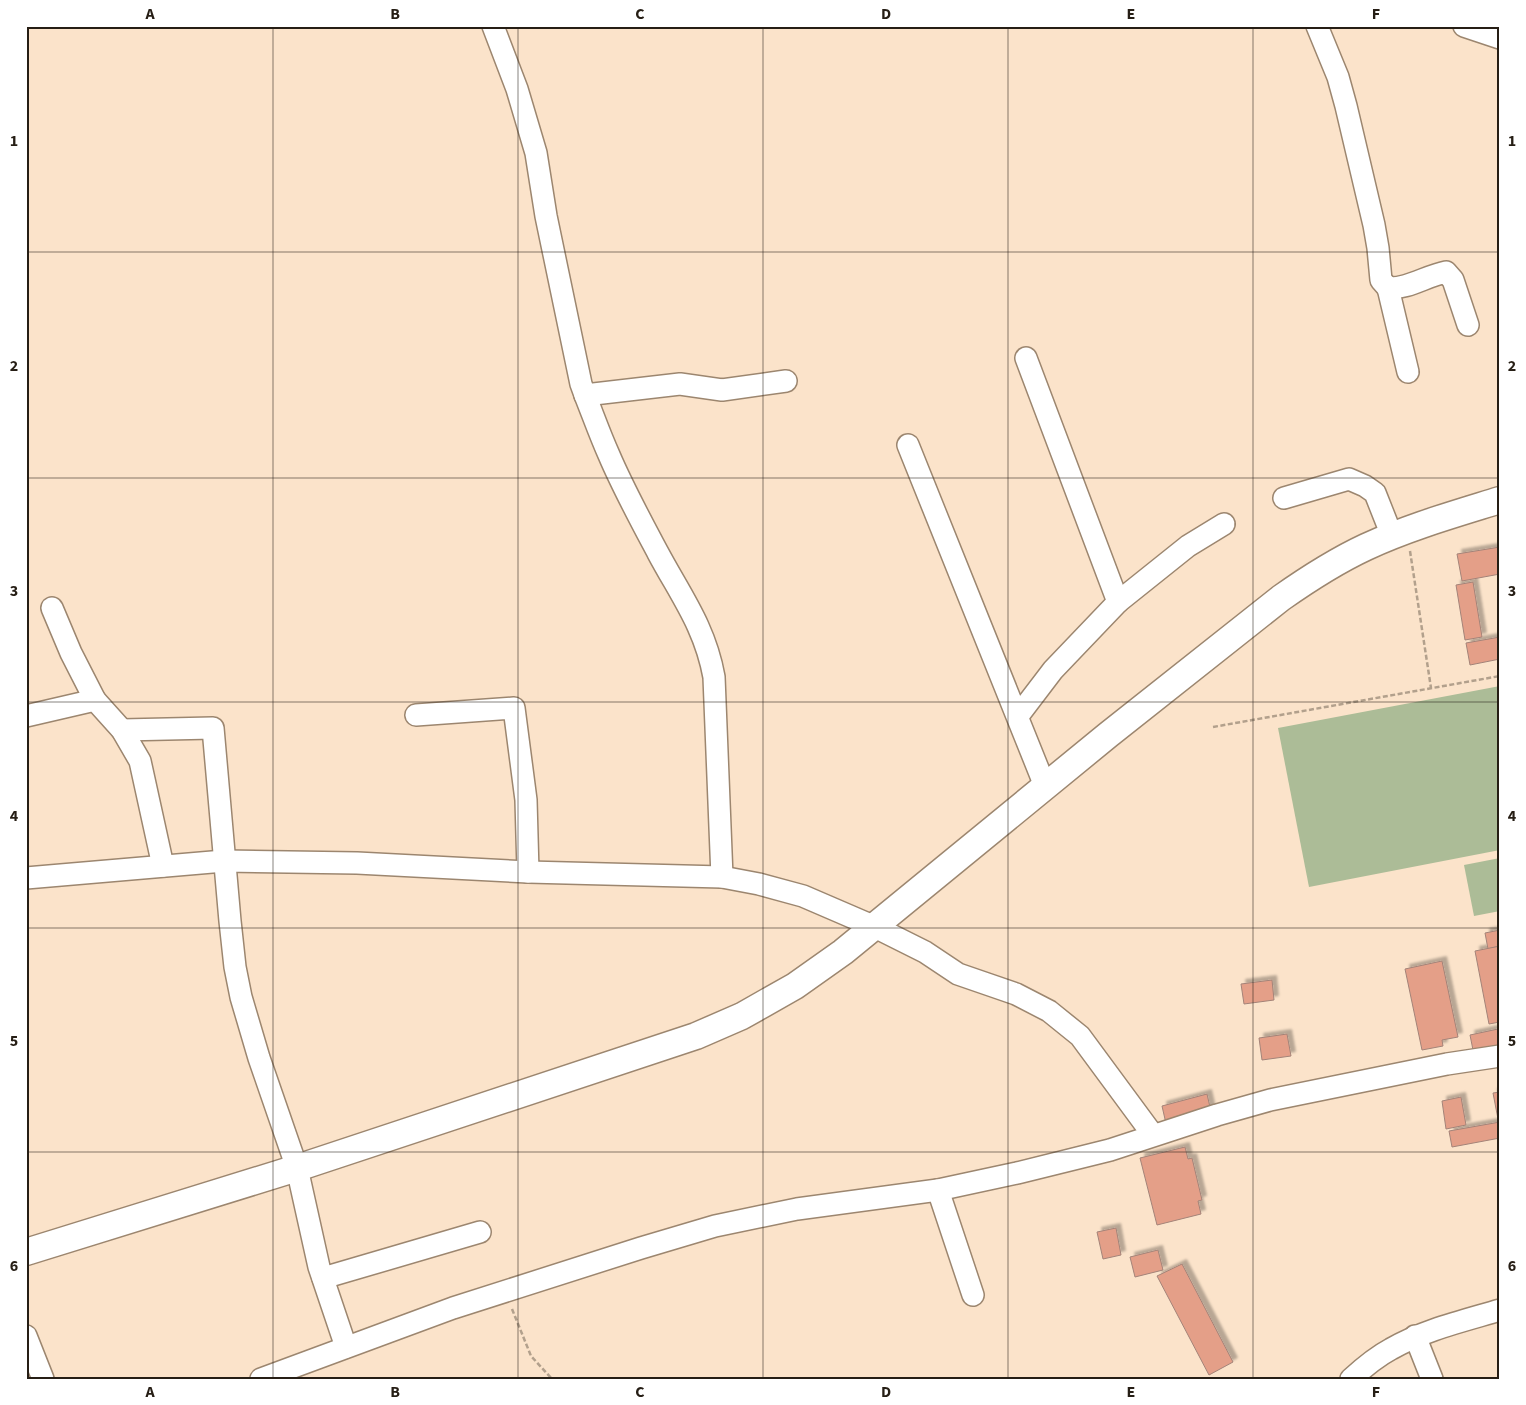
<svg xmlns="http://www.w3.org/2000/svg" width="1526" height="1405" font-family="'Source Sans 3',sans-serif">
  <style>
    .green { fill: #acbc97 }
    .building { fill: #e49f88; stroke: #a38378; filter: url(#shadow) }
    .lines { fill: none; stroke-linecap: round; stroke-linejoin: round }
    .minor-casing { stroke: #9c866f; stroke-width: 24 }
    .major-casing { stroke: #9c866f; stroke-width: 29 }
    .path { stroke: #b2a08c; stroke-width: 2.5; stroke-dasharray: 5 2.5; stroke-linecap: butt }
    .minor { stroke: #fff; stroke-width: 21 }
    .major { stroke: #fff; stroke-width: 26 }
    .grid { fill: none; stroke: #261e15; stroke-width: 1; stroke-opacity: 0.55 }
    .neatline { fill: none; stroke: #261e15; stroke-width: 2 }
    .grid-label { font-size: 16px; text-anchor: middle; font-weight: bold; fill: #261e15 }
  </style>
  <defs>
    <filter id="shadow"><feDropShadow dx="4.5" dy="-4.5" stdDeviation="1" flood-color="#0004"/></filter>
  </defs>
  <rect width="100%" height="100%" fill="#fbe3ca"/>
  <g class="green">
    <polygon points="1500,686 1500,850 1309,887 1278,728"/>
    <polygon points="1500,858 1500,911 1474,916 1464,865"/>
  </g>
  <g class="building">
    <polygon points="1500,547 1500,574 1462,581 1457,554"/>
    <polygon points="1473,582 1482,637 1465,640 1456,585"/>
    <polygon points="1500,637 1500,659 1470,665 1466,643"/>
    <polygon points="1500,930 1500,946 1488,949 1485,933"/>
    <polygon points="1500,946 1500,1022 1489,1024 1475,951"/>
    <polygon points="1442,961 1458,1037 1442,1040 1443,1046 1422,1050 1405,969"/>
    <polygon points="1272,980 1274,1000 1244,1004 1241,984"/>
    <polygon points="1498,1029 1500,1045 1473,1050 1470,1035"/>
    <polygon points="1287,1034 1291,1056 1262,1060 1259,1038"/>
    <polygon points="1500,1092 1500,1119 1498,1119 1493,1093"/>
    <polygon points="1207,1094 1212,1116 1167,1128 1162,1106"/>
    <polygon points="1461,1097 1466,1125 1446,1129 1442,1101"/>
    <polygon points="1500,1122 1500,1138 1452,1147 1449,1131"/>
    <polygon points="1185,1147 1188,1159 1192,1158 1202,1200 1198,1201 1201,1214 1157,1225 1140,1158"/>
    <polygon points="1116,1228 1121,1255 1103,1259 1097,1232"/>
    <polygon points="1158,1250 1163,1270 1135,1277 1130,1257"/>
    <polygon points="1182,1264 1233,1362 1209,1375 1157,1276"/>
  </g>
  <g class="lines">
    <defs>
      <g id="minor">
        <path d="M 493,26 L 517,89 L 536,153 L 546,216 L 581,384 L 585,395 C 593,415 600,435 609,455 C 623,488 641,521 658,553 C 681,596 705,627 714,677 L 722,877"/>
        <path d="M 1317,26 L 1338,77 L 1346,106 L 1374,225 L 1378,248 L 1381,280 L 1388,288 C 1408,289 1426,276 1446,272 L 1453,280 L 1468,325"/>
        <polyline points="1464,26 1500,38"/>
        <polyline points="1388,288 1408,372"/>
        <polyline points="585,395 680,384 722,390 786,381"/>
        <polyline points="908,445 1045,786"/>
        <polyline points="1284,498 1349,479 1365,486 1375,493 1392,536"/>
        <polyline points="1118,602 1188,546 1224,524"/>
        <polyline points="52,608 71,653 95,700"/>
        <polyline points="416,715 514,708 526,800 528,872"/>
        <polyline points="26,716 95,700 122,730 140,761 163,866"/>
        <polyline points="1018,716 1053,670 1118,602 1026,358"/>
        <polyline points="122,730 213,728 230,921 235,967 241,997 259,1058 297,1168 319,1267 346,1347"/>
        <polyline points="26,878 224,861 357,863 528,872 722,877 759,884 803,896 875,927 925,952 958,974 1016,994 1049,1011 1080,1036 1153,1135"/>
        <polyline points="938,1190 973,1295"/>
        <polyline points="323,1278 480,1232"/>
        <polyline points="26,1336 43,1379"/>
        <polyline points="1415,1336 1432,1379"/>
        <polyline points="261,1379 453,1308 641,1248 715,1226 797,1209 938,1190 1017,1173 1110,1150 1217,1115 1270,1100 1447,1064 1500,1056"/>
        <path d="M 1351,1379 C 1363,1368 1376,1357 1391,1349 C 1424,1330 1463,1321 1500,1310"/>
      </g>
      <path id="major" d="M 26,1252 L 297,1168 L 696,1036 L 742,1016 L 795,986 L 843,952 L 1108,735 L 1281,598 C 1308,579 1336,561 1366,547 C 1409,527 1455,514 1500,500"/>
    </defs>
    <use href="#minor" class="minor-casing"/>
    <use href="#major" class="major-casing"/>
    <g class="path">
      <polyline points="1410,551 1431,688"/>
      <polyline points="1213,727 1500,676"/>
      <polyline points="512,1309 531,1356 552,1379"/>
    </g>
    <use href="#minor" class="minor"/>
    <use href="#major" class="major"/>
  </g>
  <path class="grid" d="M 273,26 L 273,1379M 518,26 L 518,1379M 763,26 L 763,1379M 1008,26 L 1008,1379M 1253,26 L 1253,1379M 26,252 L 1500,252M 26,478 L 1500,478M 26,702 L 1500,702M 26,928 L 1500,928M 26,1152 L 1500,1152"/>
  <rect width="1526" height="1405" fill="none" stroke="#ffffff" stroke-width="55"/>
  <rect x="28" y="28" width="1470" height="1350" class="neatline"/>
  <g class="grid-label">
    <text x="150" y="19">A</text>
    <text x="395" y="19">B</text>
    <text x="640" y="19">C</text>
    <text x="886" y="19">D</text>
    <text x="1131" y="19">E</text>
    <text x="1376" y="19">F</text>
    <text x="14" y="146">1</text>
    <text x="1512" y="146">1</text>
    <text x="14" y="371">2</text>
    <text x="1512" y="371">2</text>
    <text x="14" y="596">3</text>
    <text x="1512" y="596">3</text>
    <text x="14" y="821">4</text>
    <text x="1512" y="821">4</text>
    <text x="14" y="1046">5</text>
    <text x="1512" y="1046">5</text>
    <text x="14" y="1271">6</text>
    <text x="1512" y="1271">6</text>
    <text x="150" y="1397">A</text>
    <text x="395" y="1397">B</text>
    <text x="640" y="1397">C</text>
    <text x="886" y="1397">D</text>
    <text x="1131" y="1397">E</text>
    <text x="1376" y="1397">F</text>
  </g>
</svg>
